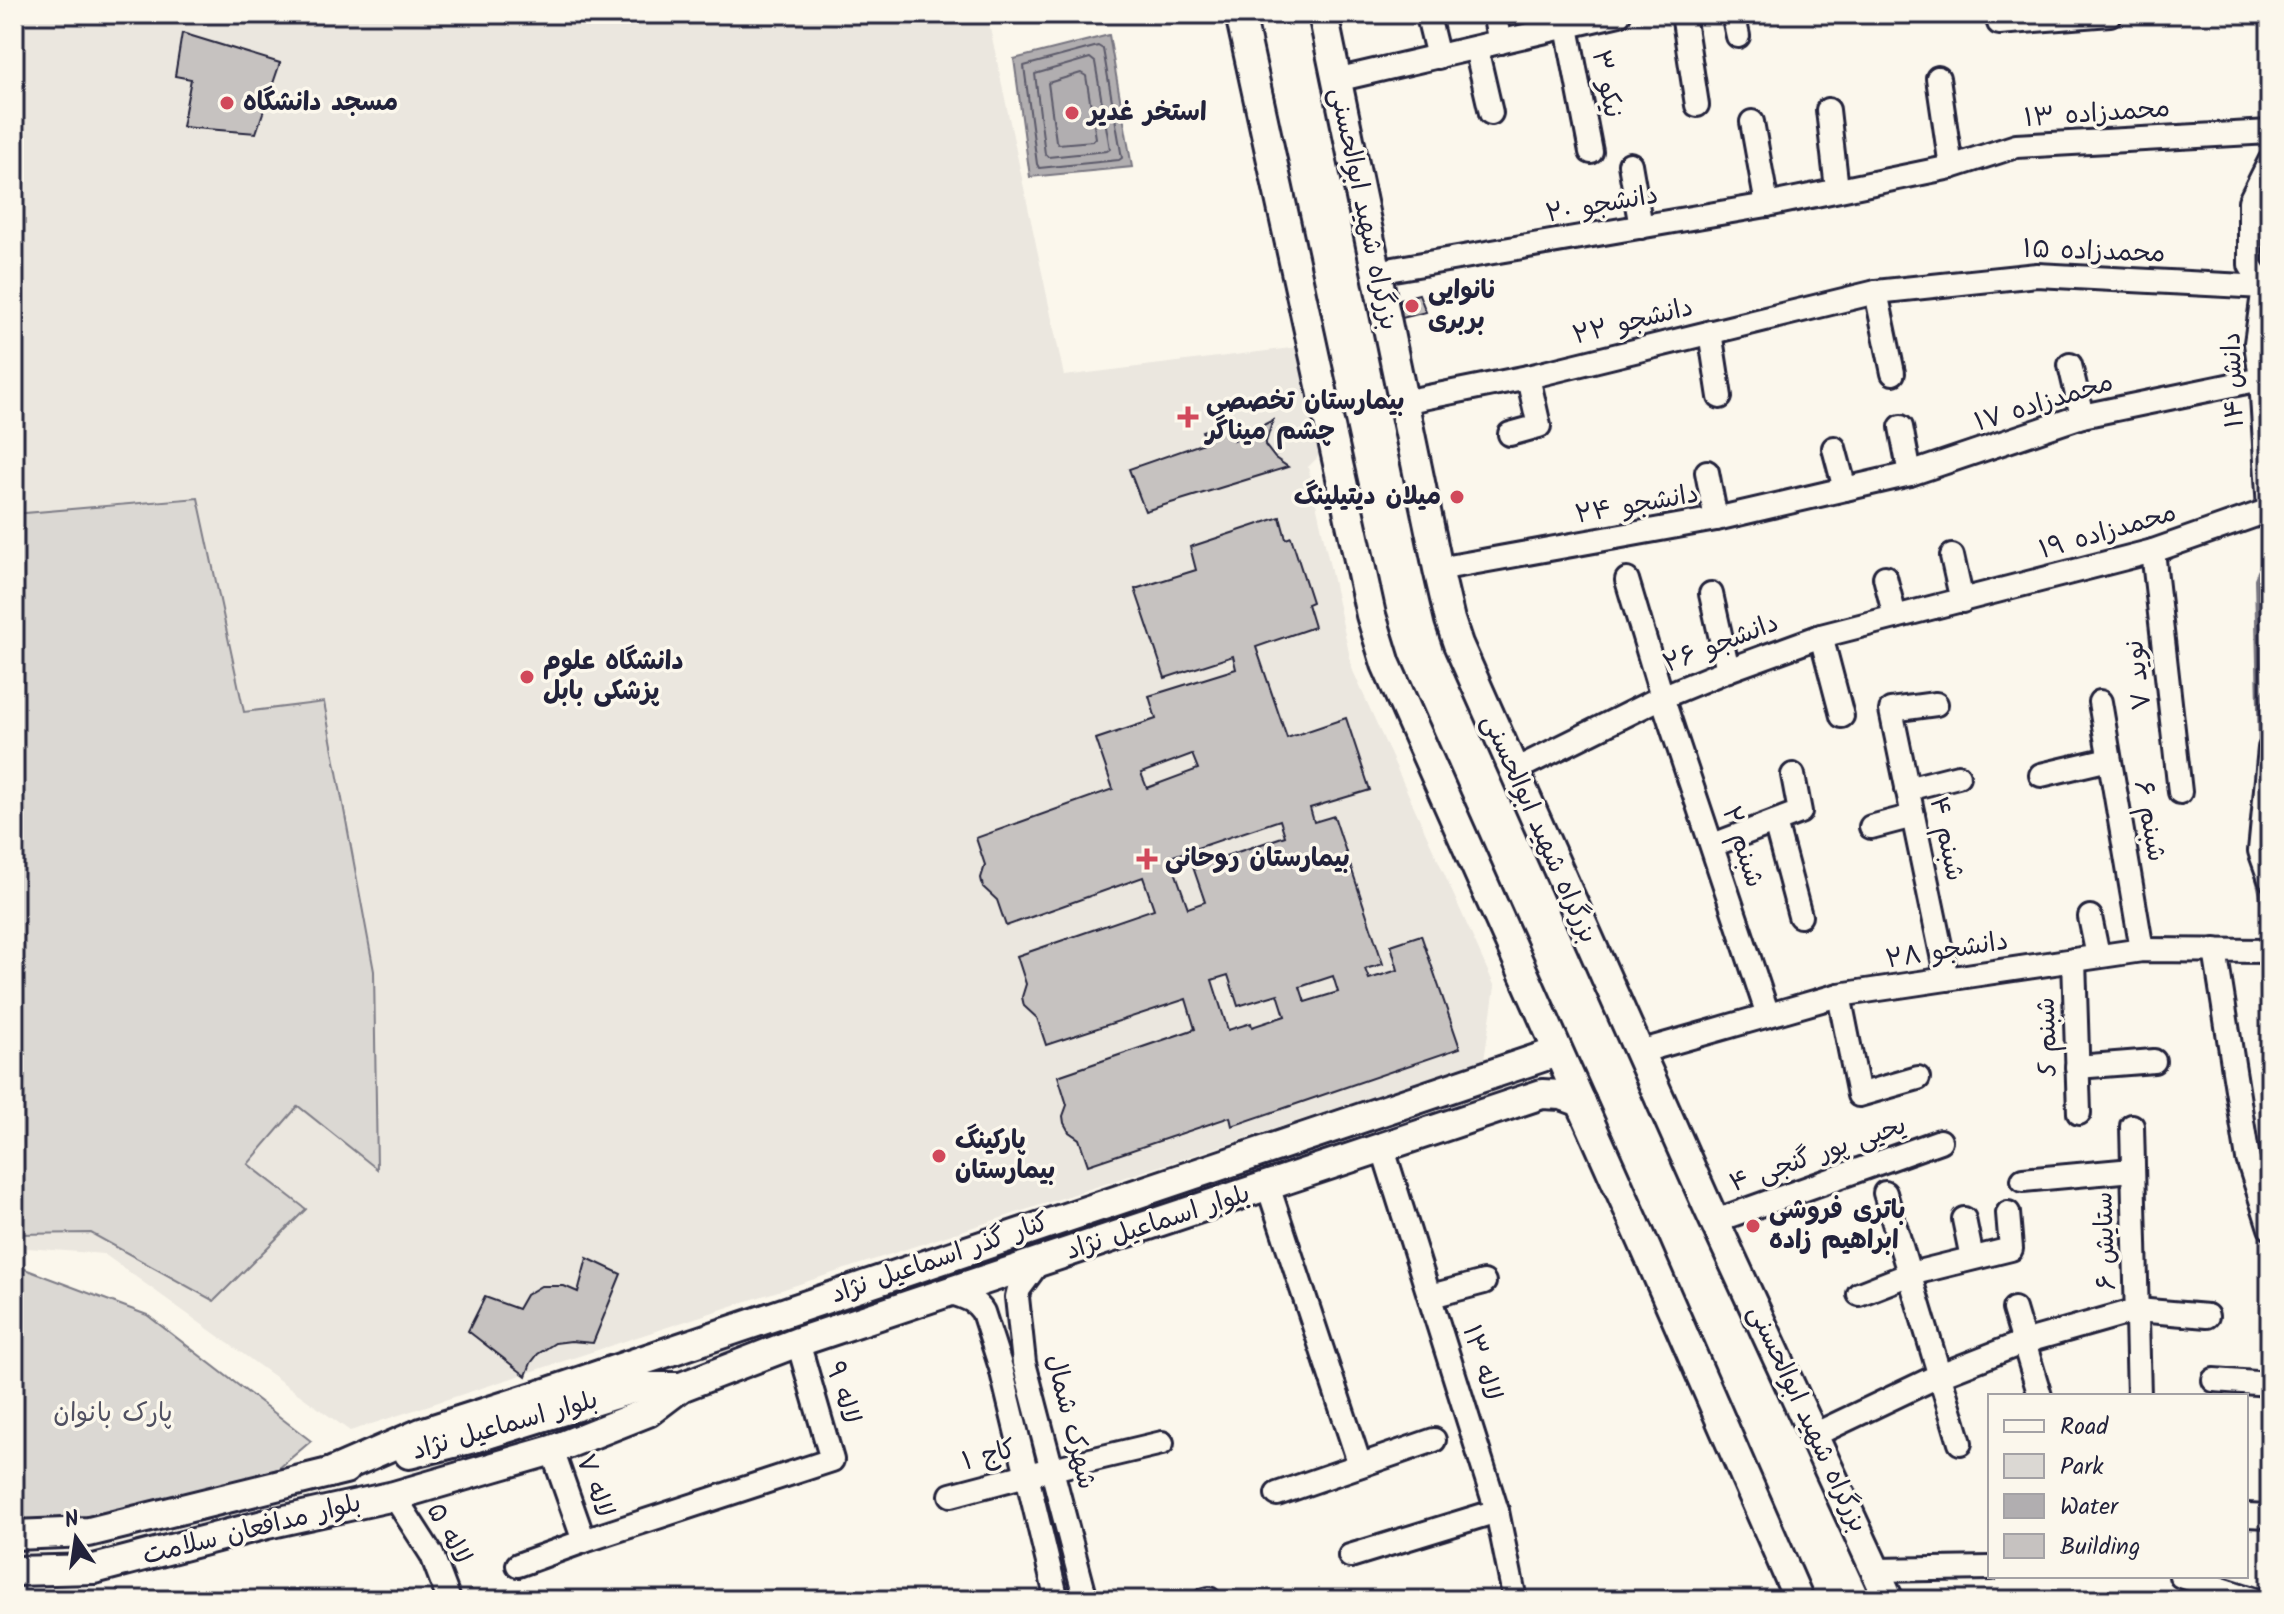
<svg xmlns="http://www.w3.org/2000/svg" width="2284" height="1614" font-family="Kalam,'Playpen Sans Arabic',sans-serif">
  <style>
    .built { fill: #ebe7df }
    .green { fill: #dbd8d3; stroke: #7e7d87; stroke-width: 2 }
    .water { fill: #b1aeb0; stroke: #787681; stroke-width: 2 }
    .lines { fill: none; stroke-linecap: round; stroke-linejoin: round }
    .shore { stroke: #5b5a6a; stroke-width: 2 }
    .stream { stroke: #787681; stroke-width: 6 }
    .building { fill: #c6c2c0; stroke: #22223b; stroke-width: 2; fill-rule: evenodd }
    .minor-casing { stroke: #22223b; stroke-width: 28 }
    .major-casing { stroke: #22223b; stroke-width: 34 }
    .minor { stroke: #fbf7ec; stroke-width: 22 }
    .major { stroke: #fbf7ec; stroke-width: 28 }
    .poi-dot { fill: #d1495b; stroke: #fbf7ec; stroke-width: 3 }
    .labels { text-anchor: middle; dominant-baseline: central; stroke-width: 7; stroke-linejoin: round; paint-order: stroke }
    .street-label { font-size: 26px; fill: #22223b; stroke: #fbf7ec }
    .poi-label { font-size: 26px; font-weight: bold; fill: #22223b; stroke: #fbf7ec; text-anchor: start }
    .park-label { font-size: 26px; fill: #505061; stroke: #fbf7ec }
  </style>
  <rect width="100%" height="100%" fill="#fbf7ec"/>
  <filter id="ink" filterUnits="userSpaceOnUse"><feTurbulence type="fractalNoise" baseFrequency=".0125" numOctaves="2"/><feDisplacementMap in="SourceGraphic" scale="16" xChannelSelector="R" yChannelSelector="G"/><feConvolveMatrix kernelMatrix="1 2 1 2 8 2 1 2 1" color-interpolation-filters="sRGB"/></filter>
  <g filter="url(#ink)">
    <polygon class="built" points="14,14 987,14 1064,376 1299,347 1320,455 1308,467 1353,671 1495,987 1484,1060 350,1431 104,1254 14,1247"/>
    <g class="green">
      <polygon points="198,498 244,712 324,702 374,971 377,1169 298,1106 248,1164 306,1209 214,1301 91,1233 14,1234 14,514"/>
      <polygon points="14,1265 147,1315 311,1441 278,1469 81,1527 14,1529"/>
    </g>
    <polygon class="water" points="1109,35 1132,167 1030,177 1014,59"/>
    <g class="lines">
      <g class="shore">
        <polygon points="1098,46 1103,49 1122,158 1119,160 1039,168 1037,164 1024,66"/>
        <polygon points="1090,58 1095,62 1110,149 1107,151 1048,157 1045,154 1035,74"/>
        <polygon points="1081,73 1086,76 1096,138 1093,141 1058,144 1056,141 1048,83"/>
      </g>
      <g class="stream">
        <polyline points="2270,193 2266,202 2262,255 2270,266"/>
        <polyline points="2270,341 2270,344"/>
        <polyline points="2261,750 2257,579 2270,548"/>
        <polyline points="2256,871 2264,903"/>
      </g>
    </g>
    <g class="building">
      <polygon points="182,33 280,63 256,133 182,127 191,79 175,76"/>
      <polygon points="1419,294 1426,312 1402,318 1400,299"/>
      <polygon points="1273,420 1265,445 1275,458 1288,467 1145,511 1129,469 1207,442 1202,431 1227,422 1234,440"/>
      <path d="M 1280,517 L 1286,539 L 1291,537 L 1312,602 L 1307,604 L 1314,627 L 1256,647 L 1287,738 L 1346,718 L 1370,790 L 1310,808 L 1314,822 L 1334,816 L 1383,964 L 1365,969 L 1369,979 L 1398,970 L 1391,945 L 1421,935 L 1460,1048 L 1232,1126 L 1230,1117 L 1088,1165 L 1079,1139 L 1069,1132 L 1064,1123 L 1063,1116 L 1067,1105 L 1058,1076 L 1195,1029 L 1186,999 L 1046,1045 L 1037,1018 L 1024,1006 L 1022,997 L 1026,984 L 1017,956 L 1154,909 L 1143,877 L 1006,926 L 997,900 L 983,887 L 981,878 L 985,865 L 976,838 L 1113,789 L 1096,739 L 1156,719 L 1149,696 L 1236,669 L 1233,656 L 1165,678 L 1135,589 L 1196,570 L 1190,547 ZM 1192,754 L 1198,769 L 1147,788 L 1141,773 ZM 1280,820 L 1285,836 L 1193,867 L 1205,902 L 1188,908 L 1170,857 ZM 1228,975 L 1238,1006 L 1278,994 L 1285,1016 L 1252,1027 L 1251,1023 L 1228,1030 L 1212,980 ZM 1333,976 L 1338,992 L 1305,1002 L 1300,987 Z"/>
      <polygon points="587,1258 621,1274 593,1343 571,1341 555,1343 538,1354 531,1363 526,1376 468,1331 485,1297 518,1309 526,1295 541,1286 564,1286 578,1292"/>
    </g>
    <g class="lines">
      <defs>
        <g id="minor">
          <polyline points="1494,14 1500,42"/>
          <polyline points="1683,14 1697,105"/>
          <polyline points="1733,14 1738,36"/>
          <polyline points="1997,14 1999,23 2110,14"/>
          <polyline points="1428,16 1438,57"/>
          <polyline points="1567,27 1591,152"/>
          <polyline points="1476,48 1491,113"/>
          <polyline points="1938,78 1951,167"/>
          <polyline points="1336,80 1619,14"/>
          <polyline points="1828,110 1837,189"/>
          <polyline points="1752,122 1767,205"/>
          <polyline points="1630,164 1641,227"/>
          <polyline points="1376,272 1767,205 1951,167 2016,146 2270,132"/>
          <polyline points="1876,292 1893,373"/>
          <polyline points="1710,332 1720,397"/>
          <polyline points="2070,365 2082,416"/>
          <polyline points="1403,402 1528,377 1876,292 2037,275 2264,287"/>
          <polyline points="1901,427 1910,474"/>
          <polyline points="1510,434 1539,426 1528,377"/>
          <polyline points="1834,448 1845,489"/>
          <polyline points="1707,472 1716,519"/>
          <polyline points="2269,510 2261,379 2256,343 2264,287 2250,265 2250,201 2270,161"/>
          <polyline points="2153,551 2180,792"/>
          <polyline points="1952,556 1962,601"/>
          <polyline points="1438,569 1716,519 1845,489 1910,474 2082,416 2261,379"/>
          <polyline points="1885,577 1895,617"/>
          <polyline points="1627,580 1662,697 1768,1015"/>
          <polyline points="1711,594 1728,670"/>
          <polyline points="1821,636 1842,716"/>
          <polyline points="2100,702 2142,950"/>
          <polyline points="1936,704 1891,710 1947,979"/>
          <polyline points="2270,748 2260,851 2270,879"/>
          <polyline points="1513,771 1662,697 1728,670 1821,636 2153,551 2270,510"/>
          <polyline points="2041,775 2109,759"/>
          <polyline points="1907,789 1958,776"/>
          <polyline points="1775,822 1800,916"/>
          <polyline points="1871,827 1913,816"/>
          <polyline points="1713,845 1800,812 1793,775"/>
          <polyline points="2090,917 2098,956"/>
          <polyline points="2215,950 2248,1159 2270,1228"/>
          <polyline points="2074,960 2079,1113"/>
          <polyline points="1839,995 1859,1095 1918,1078"/>
          <polyline points="1639,1052 1839,995 2142,950 2270,951"/>
          <polyline points="2077,1067 2154,1061"/>
          <polyline points="2132,1126 2139,1396"/>
          <polyline points="1382,1146 1497,1511 1515,1600"/>
          <polyline points="2023,1180 2132,1170"/>
          <polyline points="1268,1186 1360,1465"/>
          <polyline points="1885,1193 1960,1443"/>
          <polyline points="1964,1219 1972,1258"/>
          <polyline points="1715,1221 1940,1141"/>
          <polyline points="1039,1262 1019,1289 1017,1297 1024,1363 1086,1600"/>
          <path d="M 949,1292 C 963,1297 975,1299 983,1312 L 1001,1368 L 1057,1600"/>
          <polyline points="1859,1294 1910,1274 2011,1249 2008,1213"/>
          <polyline points="1431,1296 1484,1282"/>
          <polyline points="2014,1309 2040,1396"/>
          <polyline points="2214,1380 2270,1384"/>
          <polyline points="1814,1435 1940,1375 2024,1342 2137,1310 2207,1316"/>
          <polyline points="552,1450 584,1541"/>
          <polyline points="1277,1494 1434,1440"/>
          <polyline points="951,1495 1027,1475 1162,1443"/>
          <polyline points="394,1496 432,1555 449,1600"/>
          <polyline points="2246,1515 2270,1516"/>
          <polyline points="1350,1556 1497,1511"/>
          <polyline points="518,1565 584,1541 832,1460 798,1342"/>
          <polyline points="1877,1570 1990,1568"/>
          <polyline points="2181,1576 2256,1600"/>
          <polyline points="1205,1600 1209,1599"/>
        </g>
        <g id="major">
          <polyline points="1240,14 1371,615 1386,664 1643,1242 1799,1600"/>
          <polyline points="1323,14 1438,569 1450,620 1458,644 1708,1207 1889,1600"/>
          <polyline points="409,1454 478,1437 638,1387 681,1387"/>
          <polyline points="329,1473 421,1433 546,1393 1554,1053"/>
          <polyline points="14,1535 89,1532 345,1469"/>
          <polyline points="14,1571 94,1569 267,1524 394,1496 552,1450 648,1412 681,1387 798,1342 1542,1094 1562,1095 1581,1102"/>
        </g>
      </defs>
      <use href="#minor" class="minor-casing"/>
      <use href="#major" class="major-casing"/>
      <use href="#minor" class="minor"/>
      <use href="#major" class="major"/>
    </g>
  </g>
  <g class="poi-dot">
    <circle cx="227" cy="103" r="8"/>
    <circle cx="1072" cy="113" r="8"/>
    <circle cx="1412" cy="306" r="8"/>
    <path d="M1184 405h8v8h8v8h-8v8h-8v-8h-8v-8h8z"/>
    <circle cx="1457" cy="497" r="8"/>
    <circle cx="527" cy="677" r="8"/>
    <path d="M1143 847h8v8h8v8h-8v8h-8v-8h-8v-8h8z"/>
    <circle cx="939" cy="1156" r="8"/>
    <circle cx="1753" cy="1226" r="8"/>
  </g>
  <g class="labels">
    <g class="street-label">
      <text transform="translate(1606 84) rotate(79)">نیکو ۳</text>
      <text transform="translate(2097 114) rotate(-4)">محمدزاده ۱۳</text>
      <text transform="translate(1602 205) rotate(-10)">دانشجو ۲۰</text>
      <text transform="translate(1363 209) rotate(78)">بزرگراه شهید ابوالحسنی</text>
      <text transform="translate(2094 252) rotate(2)">محمدزاده ۱۵</text>
      <text transform="translate(1633 322) rotate(-14)">دانشجو ۲۲</text>
      <text transform="translate(2234 380) rotate(-92)">دانش ۱۴</text>
      <text transform="translate(2044 403) rotate(-17)">محمدزاده ۱۷</text>
      <text transform="translate(1637 505) rotate(-10)">دانشجو ۲۴</text>
      <text transform="translate(2108 532) rotate(-16)">محمدزاده ۱۹</text>
      <text transform="translate(1721 644) rotate(-21)">دانشجو ۲۶</text>
      <text transform="translate(2139 675) rotate(-97)">نوید ۷</text>
      <text transform="translate(2149 821) rotate(80)">شبنم ۶</text>
      <text transform="translate(1539 829) rotate(66)">بزرگراه شهید ابوالحسنی</text>
      <text transform="translate(1946 839) rotate(78)">شبنم ۴</text>
      <text transform="translate(1742 847) rotate(72)">شبنم ۲</text>
      <text transform="translate(1947 951) rotate(-9)">دانشجو ۲۸</text>
      <text transform="translate(2048 1037) rotate(-92)">شبنم 5</text>
      <text transform="translate(1818 1155) rotate(-19)">یحیی پور گنجی ۴</text>
      <text transform="translate(1158 1223) rotate(-18)">بلوار اسماعیل نژاد</text>
      <text transform="translate(2106 1241) rotate(-92)">ستایش ۶</text>
      <text transform="translate(940 1259) rotate(-19)">کنار گذر اسماعیل نژاد</text>
      <text transform="translate(1481 1363) rotate(73)">لاله ۱۳</text>
      <text transform="translate(842 1393) rotate(74)">لاله ۹</text>
      <text transform="translate(1807 1419) rotate(65)">بزرگراه شهید ابوالحسنی</text>
      <text transform="translate(1070 1422) rotate(76)">شهرک شمال</text>
      <text transform="translate(505 1426) rotate(-16)">بلوار اسماعیل نژاد</text>
      <text transform="translate(989 1456) rotate(-15)">کاج ۱</text>
      <text transform="translate(594 1486) rotate(71)">لاله ۷</text>
      <text transform="translate(252 1530) rotate(-14)">بلوار مدافعان سلامت</text>
      <text transform="translate(448 1534) rotate(62)">لاله ۵</text>
    </g>
    <g class="poi-label">
      <text x="243" y="103">مسجد دانشگاه</text>
      <text x="1088" y="113">استخر غدیر</text>
      <text x="1428" y="291">نانوایی<tspan x="1428" dy="30">بربری</tspan></text>
      <text x="1206" y="402">بیمارستان تخصصی<tspan x="1206" dy="30">چشم میناگر</tspan></text>
      <text x="1441" y="497" text-anchor="end">میلان دیتیلینگ</text>
      <text x="543" y="662">دانشگاه علوم<tspan x="543" dy="30">پزشکی بابل</tspan></text>
      <text x="1165" y="859">بیمارستان روحانی</text>
      <text x="955" y="1141">پارکینگ<tspan x="955" dy="30">بیمارستان</tspan></text>
      <text x="1769" y="1211">باتری فروشی<tspan x="1769" dy="30">ابراهیم زاده</tspan></text>
    </g>
    <g class="park-label">
      <text x="113" y="1414">پارک بانوان</text>
    </g>
  </g>
  <rect width="2284" height="1614" fill="none" stroke="#fbf7ec" stroke-width="48"/>
  <rect x="24" y="24" width="2236" height="1566" fill="none" stroke="#22223b" stroke-width="3" filter="url(#ink)"/>
  <rect x="1988" y="1394" width="260" height="184" fill="#fbf7ec" stroke="#a4a2a5" stroke-width="2"/>
  <rect x="2004" y="1420" width="40" height="12" fill="#fbf7ec" stroke="#a4a2a5" stroke-width="2"/>
  <text x="2060" y="1434" font-size="24" fill="#22223b">Road</text>
  <rect x="2004" y="1454" width="40" height="24" fill="#dbd8d3" stroke="#a4a2a5" stroke-width="2"/>
  <text x="2060" y="1474" font-size="24" fill="#22223b">Park</text>
  <rect x="2004" y="1494" width="40" height="24" fill="#b1aeb0" stroke="#a4a2a5" stroke-width="2"/>
  <text x="2060" y="1514" font-size="24" fill="#22223b">Water</text>
  <rect x="2004" y="1534" width="40" height="24" fill="#c6c2c0" stroke="#a4a2a5" stroke-width="2"/>
  <text x="2060" y="1554" font-size="24" fill="#22223b">Building</text>
  <g transform="translate(76 1538) rotate(347)" stroke="#fbf7ec" stroke-width="6" paint-order="stroke">
  <path d="M0-6L14 30L0 20L-14 30Z" fill="#22223b"/>
  <text y="-12" font-size="22" font-weight="bold" text-anchor="middle" fill="#22223b">N</text>
  </g>
</svg>
